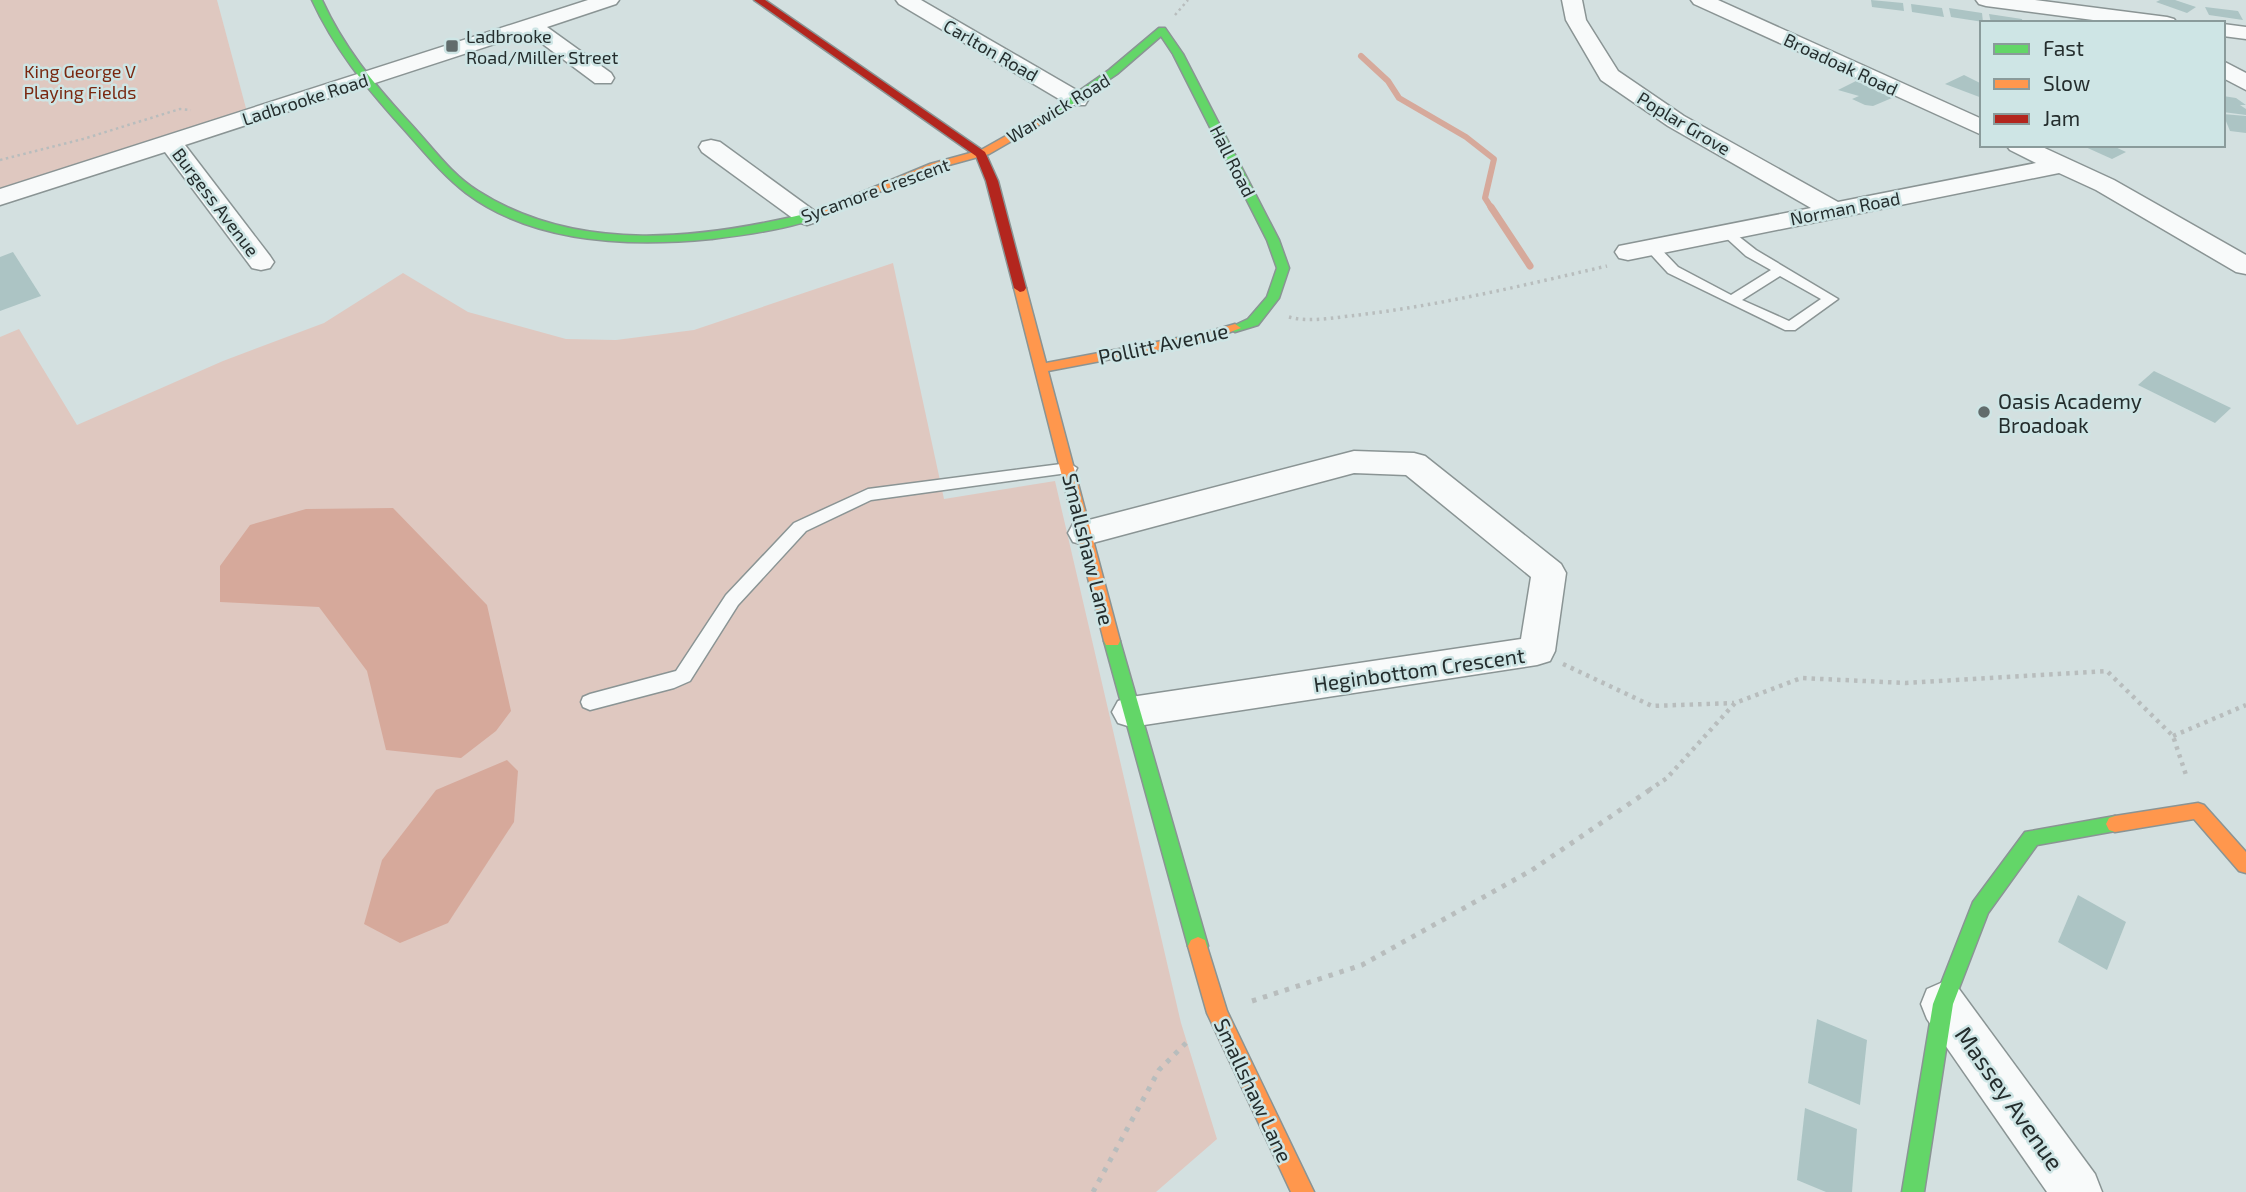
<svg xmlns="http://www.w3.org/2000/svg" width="2246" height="1192" font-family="'Exo 2',sans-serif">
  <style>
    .green { fill: #dfc8c0 }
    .water { fill: #d6a99b }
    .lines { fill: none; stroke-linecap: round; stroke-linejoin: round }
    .stream-far1 { stroke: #d6a99b; stroke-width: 6 }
    .stream { stroke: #d6a99b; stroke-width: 7 }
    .building { fill: #acc4c4 }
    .lane-casing { stroke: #8a9494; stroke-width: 3 }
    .street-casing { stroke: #8a9494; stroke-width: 3 }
    .fast-casing { stroke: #8a9494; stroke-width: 3 }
    .slow-casing { stroke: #8a9494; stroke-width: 3 }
    .jam-casing { stroke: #8a9494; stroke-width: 3 }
    .path-far3 { stroke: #b8bdbd; stroke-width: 2.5; stroke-dasharray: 2.5 3.5; stroke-linecap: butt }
    .path-far2 { stroke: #b8bdbd; stroke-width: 3.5; stroke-dasharray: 2.5 4.5; stroke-linecap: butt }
    .path-far1 { stroke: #b8bdbd; stroke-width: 4.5; stroke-dasharray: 3.5 5; stroke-linecap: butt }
    .path { stroke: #b8bdbd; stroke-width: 5; stroke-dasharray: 4.5 7; stroke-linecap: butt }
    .lane { fill: #f8fafa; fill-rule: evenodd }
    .street { fill: #f8fafa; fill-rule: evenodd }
    .fast { fill: #63d668; fill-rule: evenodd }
    .slow { fill: #ff974d; fill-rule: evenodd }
    .jam { fill: #b3261e; fill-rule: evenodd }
    .poi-dot { fill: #616c6c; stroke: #cee5e5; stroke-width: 2.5 }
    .labels { text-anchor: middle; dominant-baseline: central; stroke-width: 5; stroke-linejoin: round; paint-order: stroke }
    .far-poi-label { font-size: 18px; fill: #242d2d; stroke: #cee5e5; text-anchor: start }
    .far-street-label { font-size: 18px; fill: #242d2d; stroke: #cee5e5 }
    .far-park-label { font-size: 18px; fill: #79270f; stroke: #cee5e5 }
    .street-label { font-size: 21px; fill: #242d2d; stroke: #cee5e5 }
    .poi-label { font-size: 21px; fill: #242d2d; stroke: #cee5e5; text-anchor: start }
    .near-street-label { font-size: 24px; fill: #242d2d; stroke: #cee5e5 }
  </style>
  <rect width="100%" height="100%" fill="#d3e0e0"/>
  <g class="green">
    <polygon points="0,0 217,0 247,112 0,191"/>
    <polygon points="893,263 944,499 1055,481 1181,1023 1217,1139 1156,1192 0,1192 0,337 19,329 77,425 223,361 324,323 403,273 468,312 566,339 616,340 694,330"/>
  </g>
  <g class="water">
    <polygon points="393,508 487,605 511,711 496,731 461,758 386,750 367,671 319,607 220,602 220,566 250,525 306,509"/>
    <polygon points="507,760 518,771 514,822 448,923 400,943 364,924 382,860 436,790"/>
  </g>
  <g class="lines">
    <polyline class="stream-far1" points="1361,56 1388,81 1399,98 1466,137 1494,159 1485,198 1492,209"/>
    <polyline class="stream" points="1491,207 1530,266"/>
  </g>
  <g class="building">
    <polygon points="1871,0 1903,3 1904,11 1872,7"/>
    <polygon points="2160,0 2175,0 2196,7 2187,13 2156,2"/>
    <polygon points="1911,4 1942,8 1944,17 1912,12"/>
    <polygon points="2205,7 2238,11 2243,20 2209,15"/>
    <polygon points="1949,8 1982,13 1983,22 1951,17"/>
    <polygon points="1989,14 2022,19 2023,23 1991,23"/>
    <polygon points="1964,75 1982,84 1982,98 1945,84"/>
    <polygon points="1856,81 1875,90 1892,98 1873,106 1865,105 1852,99 1859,96 1838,90"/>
    <polygon points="2223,96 2236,98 2246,105 2240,105 2246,109 2246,115 2223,112"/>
    <polygon points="2223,114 2246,116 2246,133 2230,131"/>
    <polygon points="2081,145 2111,145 2126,152 2112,159"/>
    <polygon points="13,252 41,296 0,311 0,257"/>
    <polygon points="2154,371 2231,408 2215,423 2138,385"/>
    <polygon points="2078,895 2126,922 2107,970 2058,942"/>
    <polygon points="1817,1019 1867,1040 1860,1105 1808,1083"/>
    <polygon points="1805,1108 1857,1129 1852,1192 1826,1192 1797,1180"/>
  </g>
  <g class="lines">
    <defs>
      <g id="lane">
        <path d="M 1728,228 L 1756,250 L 1838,299 L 1795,330 L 1785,330 L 1668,273 L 1645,248 L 1647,245 L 1657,245 L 1678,267 L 1731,295 L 1771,270 L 1746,256 L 1723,235 L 1723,229 ZM 1780,276 L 1821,299 L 1789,321 L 1742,300 Z"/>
        <polygon points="1069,463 1077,468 1075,472 871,500 806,531 738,605 690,681 674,688 590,710 583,707 581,702 583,697 590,694 676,671 726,595 794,523 868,489"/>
      </g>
      <g id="street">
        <polygon points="588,0 619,0 616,4 547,27 611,73 614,78 611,83 595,83 528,33 185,145 270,256 274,262 270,268 261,270 252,268 165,152 0,205 0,189"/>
        <polygon points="896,0 921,0 1085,95 1088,100 1085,105 1069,105 899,4"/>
        <polygon points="1562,0 1582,0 1586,20 1618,71 1684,116 1838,202 2036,163 2010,150 2006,145 2038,145 2114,180 2246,255 2246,274 2236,272 2096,190 2059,173 1628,260 1619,258 1615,252 1619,246 1811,208 1668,126 1601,80 1566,20"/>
        <polygon points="1691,0 1718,0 1982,119 1982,135 1694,4"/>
        <polygon points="1976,0 2035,0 2167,17 2174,19 2177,23 2116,23 1986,6 1979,4"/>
        <polygon points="2223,24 2246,27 2246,39 2223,36"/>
        <polygon points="2223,61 2246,73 2246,90 2223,78"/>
        <polygon points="711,140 720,142 816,212 820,217 816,222 807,225 798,222 702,152 699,147 702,142"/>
        <polygon points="1354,451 1414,453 1425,456 1561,564 1566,573 1555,651 1550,661 1537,665 1131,727 1118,723 1112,712 1118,701 1131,697 1521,639 1531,577 1406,475 1354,473 1085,545 1073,542 1068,533 1073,524 1085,521"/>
        <polygon points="1943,982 1959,989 2095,1174 2102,1192 2047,1192 1927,1019 1921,1004 1927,989"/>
      </g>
      <g id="fast">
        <path d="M 312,0 L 322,0 C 343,46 373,83 407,120 C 430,144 450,174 478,191 C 578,255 704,239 813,212 L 819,215 C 802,228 735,236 711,239 C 630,247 534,244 466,193 C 441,174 421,148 400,125 C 365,86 334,48 312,0 Z"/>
        <polygon points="1159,28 1165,28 1183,54 1279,240 1289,268 1279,298 1258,325 1235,332 1229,328 1248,319 1267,297 1277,268 1267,240 1173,54 1161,36 1117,74 1058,114 1049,112 1109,70"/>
        <polygon points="1112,635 1118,637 1120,641 1208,946 1205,952 1198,955 1191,952 1188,946 1104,641 1106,637"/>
        <polygon points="2115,816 2121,818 2124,824 2121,830 2037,845 1988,913 1953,1004 1924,1192 1902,1192 1933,1004 1973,902 2025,832"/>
      </g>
      <g id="slow">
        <polygon points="1054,109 1059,112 1058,114 989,154 938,168 817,217 813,218 807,215 930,164 981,150"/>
        <polygon points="1020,284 1026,288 1046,363 1204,333 1235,324 1241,328 1206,341 1048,371 1120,641 1118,645 1106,645 1104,641 1014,288"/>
        <polygon points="2198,803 2204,805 2246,852 2246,873 2239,871 2194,819 2115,832 2109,830 2106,824 2109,818 2115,816"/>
        <polygon points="1198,937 1205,940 1227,1011 1314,1192 1291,1192 1207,1013 1188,946 1191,940"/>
      </g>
      <polygon id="jam" points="754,0 765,0 985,152 998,181 1026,288 1024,291 1020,292 1014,288 986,181 976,156"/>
    </defs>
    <use href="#lane" class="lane-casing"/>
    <use href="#street" class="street-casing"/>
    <use href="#fast" class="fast-casing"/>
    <use href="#slow" class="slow-casing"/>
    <use href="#jam" class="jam-casing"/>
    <g class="path-far3">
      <polyline points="1175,15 1188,0"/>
      <polyline points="0,160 83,139 180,109 191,110"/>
    </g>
    <path class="path-far2" d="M 1289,317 C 1310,323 1337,317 1358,315 C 1442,305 1525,285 1607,266"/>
    <g class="path-far1">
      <polyline points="1563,664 1652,706 1734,703"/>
      <polyline points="2173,736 2246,705"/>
      <polyline points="1649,790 1667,778 1735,703 1801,678 1906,683 2107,671 2173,736 2187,778"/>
    </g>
    <g class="path">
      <polyline points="1252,1001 1362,965 1532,870 1651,789"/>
      <polyline points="1093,1192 1159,1070 1189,1040"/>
    </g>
    <use href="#lane" class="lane"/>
    <use href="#street" class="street"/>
    <use href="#fast" class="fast"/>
    <use href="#slow" class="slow"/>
    <use href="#jam" class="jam"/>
  </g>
  <g class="poi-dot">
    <rect x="445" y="39" width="14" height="14" rx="3.5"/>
    <circle cx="1984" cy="412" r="7"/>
  </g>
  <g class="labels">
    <g class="far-poi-label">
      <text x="466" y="36">Ladbrooke<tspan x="466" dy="21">Road/Miller Street</tspan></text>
    </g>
    <g class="far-street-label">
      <text transform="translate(991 50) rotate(30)">Carlton Road</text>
      <text transform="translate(1841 64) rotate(25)">Broadoak Road</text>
      <text transform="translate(305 99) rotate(-18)">Ladbrooke Road</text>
      <text transform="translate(1058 108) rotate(-31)">Warwick Road</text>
      <text transform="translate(1684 123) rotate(31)">Poplar Grove</text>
      <text transform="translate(1233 161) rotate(63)">Hall Road</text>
      <text transform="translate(875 190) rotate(-20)">Sycamore Crescent</text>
      <text transform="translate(216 202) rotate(53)">Burgess Avenue</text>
      <text transform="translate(1845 208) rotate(-11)">Norman Road</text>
    </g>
    <g class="far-park-label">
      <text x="80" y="71">King George V<tspan x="80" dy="21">Playing Fields</tspan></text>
    </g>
    <g class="street-label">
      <text transform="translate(1163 343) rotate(-12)">Pollitt Avenue</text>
      <text transform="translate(1089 549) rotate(76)">Smallshaw Lane</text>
      <text transform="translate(1419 669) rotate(-8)">Heginbottom Crescent</text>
      <text transform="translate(1254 1090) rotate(65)">Smallshaw Lane</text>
    </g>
    <g class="poi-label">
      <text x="1998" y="400">Oasis Academy<tspan x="1998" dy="24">Broadoak</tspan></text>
    </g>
    <g class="near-street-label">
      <text transform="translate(2010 1098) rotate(55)">Massey Avenue</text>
    </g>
  </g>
  <rect x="1980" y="21" width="245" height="126" fill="#cee5e5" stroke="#8a9b9b" stroke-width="2"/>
  <rect x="1994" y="44" width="35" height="10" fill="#63d668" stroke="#8a9b9b" stroke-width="2"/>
  <text x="2043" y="56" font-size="21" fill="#242d2d">Fast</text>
  <rect x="1994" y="79" width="35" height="10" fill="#ff974d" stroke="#8a9b9b" stroke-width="2"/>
  <text x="2043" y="91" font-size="21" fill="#242d2d">Slow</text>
  <rect x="1994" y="114" width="35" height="10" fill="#b3261e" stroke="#8a9b9b" stroke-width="2"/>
  <text x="2043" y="126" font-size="21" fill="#242d2d">Jam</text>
</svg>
